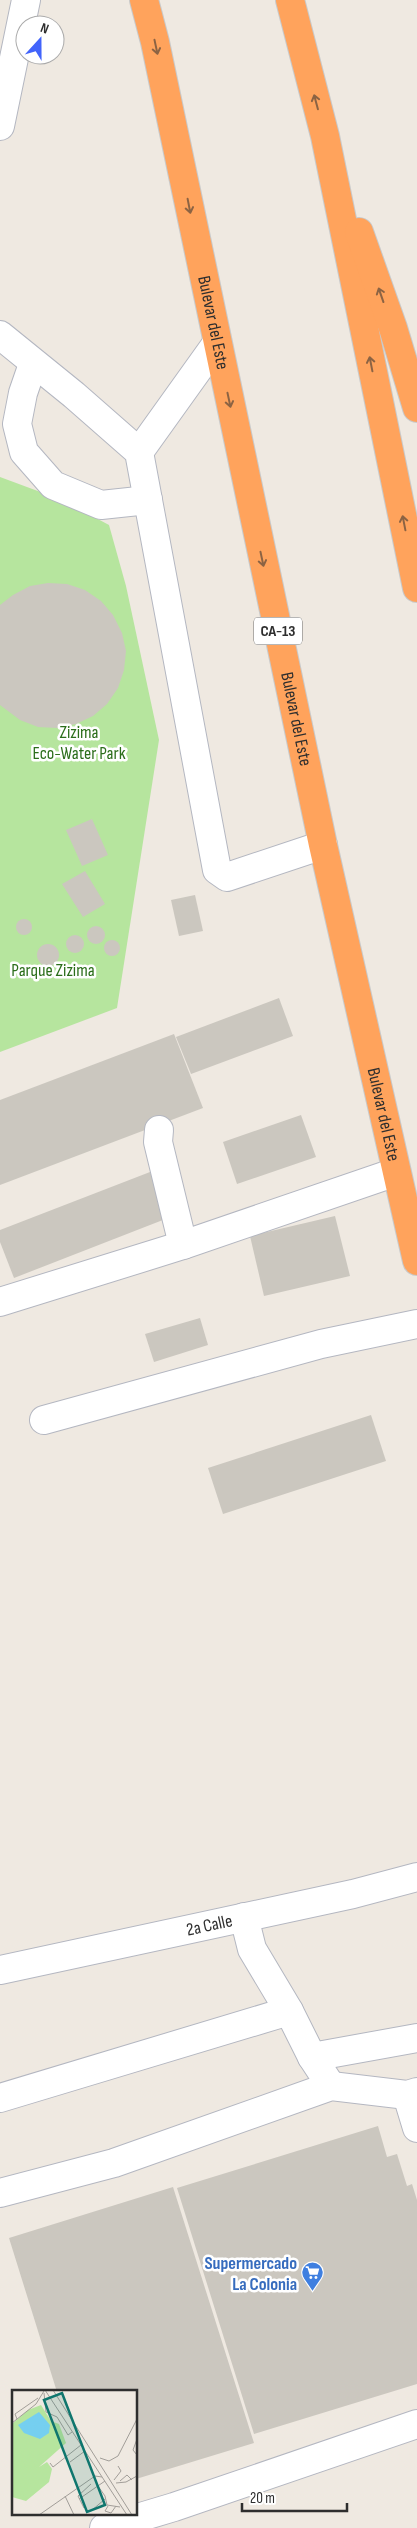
<svg xmlns="http://www.w3.org/2000/svg" width="417" height="2528" font-family="'Sofia Sans Condensed',sans-serif">
  <style>
    .green { fill: #b6e59e }
    .building { fill: #cbc7bf }
    .lines { fill: none; stroke-linecap: round; stroke-linejoin: round }
    .minor-casing { stroke: #b4b7c1; stroke-width: 30 }
    .highway-casing { stroke: #c9c9c9; stroke-width: 30 }
    .minor { stroke: #fff; stroke-width: 28 }
    .highway { stroke: #ffa35c; stroke-width: 28 }
    .oneway { stroke: #8c6343 }
    .labels { text-anchor: middle; dominant-baseline: central; stroke-width: 5; stroke-linejoin: round; paint-order: stroke }
    .shield { fill: #fff; stroke: #6d6d6d; stroke-width: 1 }
    .shield-label { font-size: 16px; font-weight: bold; fill: #2e2e2e }
    .street-label { font-size: 18px; fill: #2e2e2e; stroke: #fff }
    .park-label { font-size: 18px; fill: #2c6e1b; stroke: #fff }
    .shop-label { font-size: 18px; font-weight: bold; fill: #366cbe; stroke: #fff; text-anchor: end }
    .inset-road { fill: none; stroke: #a29e99; stroke-width: 1 }
    .view { fill: #0f766e; fill-opacity: 0.15; stroke: #0f766e; stroke-width: 2.5 }
    .inset-edge { fill: none; stroke: #2e2e2e; stroke-width: 2.5 }
  </style>
  <rect width="100%" height="100%" fill="#efe9e1"/>
  <polygon class="green" points="0,477 62,500 109,525 126,586 159,740 117,1008 0,1052"/>
  <g class="building">
    <polygon points="48,583 67,584 85,590 101,601 113,615 122,633 126,651 124,670 118,688 107,704 93,716 76,724 57,728 38,727 20,720 0,705 0,605 13,595 30,586"/>
    <polygon points="92,819 108,855 82,866 66,830"/>
    <polygon points="85,871 105,904 83,917 62,884"/>
    <polygon points="195,895 203,931 179,936 171,900"/>
    <circle cx="24" cy="927" r="8"/>
    <circle cx="96" cy="935" r="9"/>
    <circle cx="75" cy="944" r="9"/>
    <circle cx="112" cy="948" r="8"/>
    <circle cx="48" cy="955" r="11"/>
    <polygon points="279,998 293,1036 191,1074 176,1037"/>
    <polygon points="174,1034 203,1108 0,1185 0,1100"/>
    <polygon points="301,1115 316,1157 237,1184 223,1142"/>
    <polygon points="150,1172 168,1218 14,1278 0,1242 0,1230"/>
    <polygon points="335,1216 350,1276 264,1296 250,1236"/>
    <polygon points="200,1318 208,1345 154,1362 145,1334"/>
    <polygon points="371,1415 386,1461 223,1514 208,1468"/>
    <polygon points="378,2126 387,2157 397,2154 407,2186 412,2184 417,2200 417,2384 254,2434 177,2188"/>
    <polygon points="173,2187 254,2443 136,2479 136,2392 57,2392 9,2238"/>
  </g>
  <g class="lines">
    <defs>
      <g id="minor">
        <polyline points="0,126 26,0"/>
        <polyline points="0,335 74,395 139,452 217,870 227,877 323,845"/>
        <polyline points="33,364 23,393 17,424 24,452 53,485 101,505 148,500"/>
        <polyline points="139,452 217,343"/>
        <polyline points="159,1130 158,1142 183,1245"/>
        <polyline points="0,1302 183,1245 396,1172"/>
        <polyline points="44,1420 321,1344 417,1324"/>
        <polyline points="244,1917 252,1949 289,2011 312,2057 331,2086"/>
        <path id="s1" d="M 0,1970 L 353,1894 L 417,1877"/>
        <polyline points="312,2057 417,2038"/>
        <polyline points="407,2095 417,2128"/>
        <polyline points="0,2098 289,2011"/>
        <polyline points="0,2193 114,2163 331,2086 407,2095 417,2092"/>
        <polyline points="104,2528 174,2507 417,2424"/>
      </g>
      <g id="highway">
        <path id="s2" d="M 144,0 L 155,42 L 323,845 L 417,1261"/>
        <polyline points="290,0 325,136 417,588"/>
        <polyline points="359,232 393,328 417,408"/>
      </g>
    </defs>
    <use href="#minor" class="minor-casing"/>
    <use href="#highway" class="highway-casing"/>
    <use href="#minor" class="minor"/>
    <use href="#highway" class="highway"/>
  </g>
  <defs><path id="oneway-shaft" d="M-6 0H5M1.5-3L5.5 0L1.5 3" fill="none" stroke-width="1.6" stroke-linecap="round" stroke-linejoin="round" transform="scale(1.25)"/></defs>
  <g class="oneway">
    <use href="#oneway-shaft" transform="translate(156 47) rotate(78)"/>
    <use href="#oneway-shaft" transform="translate(316 102) rotate(-105)"/>
    <use href="#oneway-shaft" transform="translate(189 206) rotate(79)"/>
    <use href="#oneway-shaft" transform="translate(381 295) rotate(-109)"/>
    <use href="#oneway-shaft" transform="translate(371 364) rotate(-101)"/>
    <use href="#oneway-shaft" transform="translate(229 400) rotate(78)"/>
    <use href="#oneway-shaft" transform="translate(404 523) rotate(-101)"/>
    <use href="#oneway-shaft" transform="translate(262 559) rotate(78)"/>
  </g>
  <defs>
    <symbol id="supermarket-pin" viewBox="-11 -11 22 30"><path d="M0 17L-7.5 6A9.5 9.5 0 1 1 7.5 6Z" fill="#3f7fe0" stroke="#fff"/><path d="M-6-5.5h2.5l.6 2H6L4.5 2H-2.5L-4.4-4H-6ZM-1.5 3.2a1.3 1.3 0 1 0 .1 0ZM3 3.2a1.3 1.3 0 1 0 .1 0Z" fill="#fff"/></symbol>
  </defs>
  <g fill-rule="evenodd">
    <use href="#supermarket-pin" x="300" y="2260" width="25" height="34"/>
  </g>
  <g class="labels">
    <rect class="shield" x="254" y="617.5" width="48" height="27" rx="4"/>
    <g class="shield-label">
      <text x="278" y="631">CA-13</text>
    </g>
    <g class="street-label">
      <text stroke="none"><textPath href="#s2" startOffset="330">Bulevar del Este</textPath></text>
      <text stroke="none"><textPath href="#s2" startOffset="735">Bulevar del Este</textPath></text>
      <text stroke="none"><textPath href="#s2" startOffset="1140">Bulevar del Este</textPath></text>
      <text stroke="none"><textPath href="#s1" startOffset="214">2a Calle</textPath></text>
    </g>
    <g class="park-label">
      <text x="79" y="732">Zizima<tspan x="79" dy="21">Eco-Water Park</tspan></text>
      <text x="53" y="970">Parque Zizima</text>
    </g>
    <g class="shop-label">
      <text x="297" y="2263">Supermercado<tspan x="297" dy="21">La Colonia</tspan></text>
    </g>
  </g>
  <g transform="translate(12 2390)">
    <rect width="125" height="125" fill="#efe9e1"/>
    <path d="M 29,15 L 39,31 L 47,34 L 54,53 L 27,77 L 35,72 L 40,79 L 37,92 L 14,111 L 0,107 L 0,34 L 16,20 Z" fill="#b6e59e"/>
    <path d="M 27,22 L 38,35 L 37,43 L 28,49 L 12,43 L 6,35 Z" fill="#75cff0"/>
    <path class="inset-road" d="M 33,0 L 115,125M 41,0 L 120,125M 32,3 L 34,22 L 45,27 L 56,45 L 60,42M 5,29 L 3,24 L 26,8M 0,33 L 24,14 L 32,1M 125,49 L 121,60 L 125,65M 106,66 L 125,29M 88,68 L 97,71 L 106,66M 58,72 L 73,61M 38,73 L 41,77 L 69,55M 102,90 L 109,81 L 106,76M 108,91 L 115,85 L 120,90M 104,93 L 114,92 L 125,86M 86,96 L 93,106 L 95,115 L 108,117M 53,106 L 62,125M 67,109 L 93,91M 96,116 L 93,121 L 99,123 L 104,116M 72,118 L 66,106 L 79,94M 79,121 L 93,109M 27,125 L 83,86 L 90,87"/>
    <path class="view" d="M 50,3 L 93,115 L 75,122 L 32,10 Z"/>
    <rect width="125" height="125" class="inset-edge"/>
  </g>
  <g transform="translate(40 40) rotate(21)"><circle r="24" fill="#ffffff" stroke="#ababab"/>
  <path d="M0-4L9 19L0 12L-9 19Z" fill="#4264fb"/>
  <text y="-8" font-size="14" font-weight="bold" text-anchor="middle" fill="#2e2e2e">N</text>
  </g>
  <path d="M242 2503v8h105v-8" fill="none" stroke="#2e2e2e" stroke-width="2.5"/>
  <text x="250" y="2503" font-size="15" fill="#2e2e2e" stroke="#ffffff" stroke-width="4" paint-order="stroke">20 m</text>
</svg>
